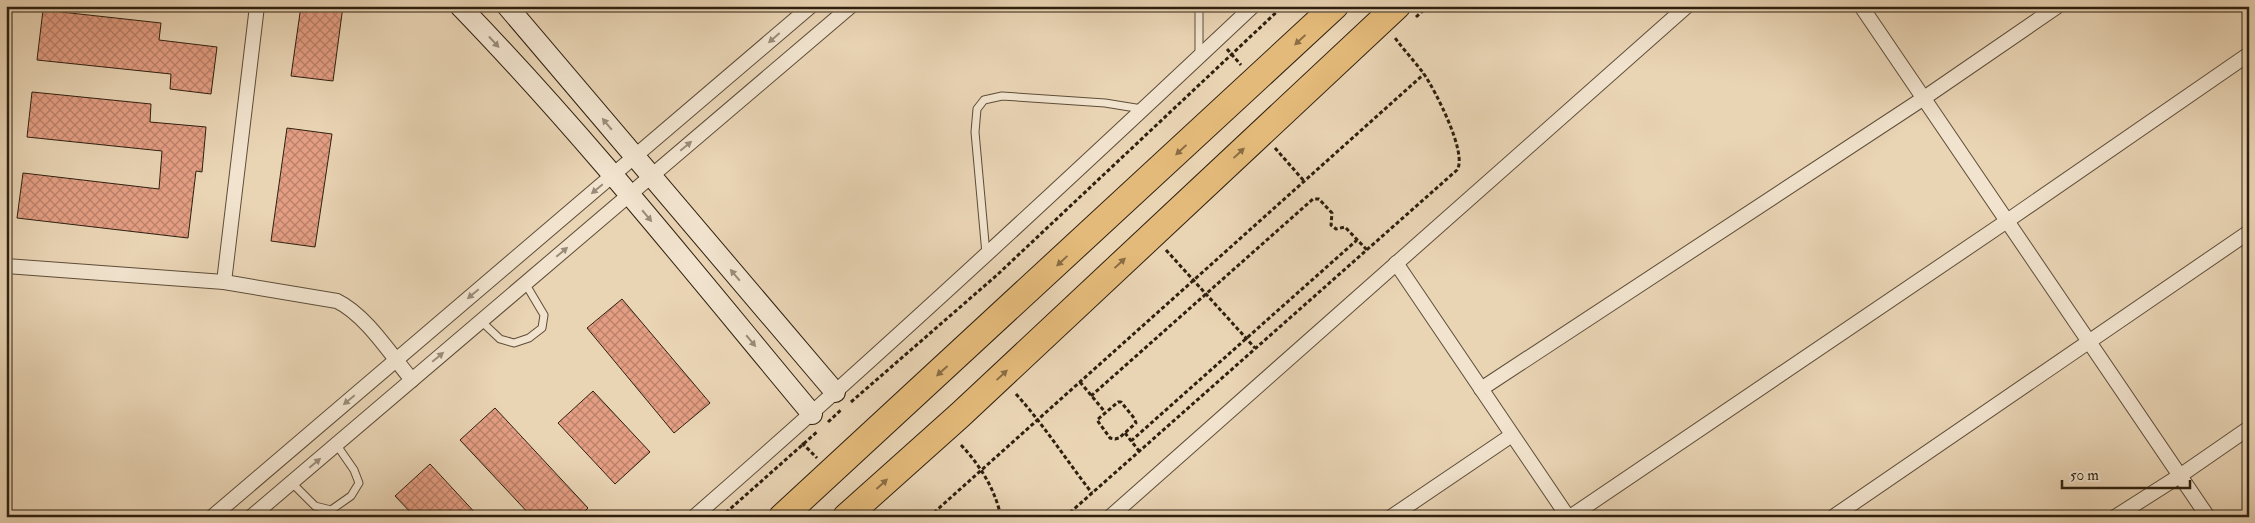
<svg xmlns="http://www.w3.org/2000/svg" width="2255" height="523" font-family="'IM FELL Double Pica',serif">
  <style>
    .building { fill: url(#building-cross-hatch); stroke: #2f200f }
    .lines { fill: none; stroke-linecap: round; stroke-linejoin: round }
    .lane-casing { stroke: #5e4d38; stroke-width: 9 }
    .street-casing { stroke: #5e4d38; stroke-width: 16 }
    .secondary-casing { stroke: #2f200f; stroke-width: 22 }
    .highway-casing { stroke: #2f200f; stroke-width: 28 }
    .path { stroke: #2f200f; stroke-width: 3; stroke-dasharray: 4 2.5; stroke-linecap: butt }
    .lane { stroke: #f1e3ce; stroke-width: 7 }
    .street { stroke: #f1e3ce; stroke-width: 14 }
    .secondary { stroke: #f1e3ce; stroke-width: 20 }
    .highway { stroke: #e4ba7a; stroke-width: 26 }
    .oneway { fill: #9a8b78 }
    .oneway2 { fill: #8a6d44 }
  </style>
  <defs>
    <pattern id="building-cross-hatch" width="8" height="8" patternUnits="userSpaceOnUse" patternTransform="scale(1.25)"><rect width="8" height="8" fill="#e49e83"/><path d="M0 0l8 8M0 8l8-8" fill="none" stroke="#b9806a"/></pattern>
  </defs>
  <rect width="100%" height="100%" fill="#e9d4b4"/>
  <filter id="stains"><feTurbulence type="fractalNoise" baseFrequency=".004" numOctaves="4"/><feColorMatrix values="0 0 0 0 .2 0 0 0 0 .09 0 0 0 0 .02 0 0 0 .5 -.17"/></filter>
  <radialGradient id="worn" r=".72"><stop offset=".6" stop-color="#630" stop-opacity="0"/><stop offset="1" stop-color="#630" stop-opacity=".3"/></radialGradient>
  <g class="building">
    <polygon points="301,6 343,6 333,81 291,76"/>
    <polygon points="43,10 161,23 159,40 217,47 211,94 170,89 171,74 37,60"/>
    <polygon points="32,92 151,104 150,122 206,127 202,172 196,171 188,238 17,218 23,173 159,189 162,151 27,137"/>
    <polygon points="287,128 332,134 315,247 271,241"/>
    <polygon points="622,299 710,403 674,433 587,328"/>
    <polygon points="593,391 650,452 615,484 558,423"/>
    <polygon points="495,408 588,508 579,517 532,517 460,440"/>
    <polygon points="430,464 479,517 415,517 395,496"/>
  </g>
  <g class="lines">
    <defs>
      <g id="lane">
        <polyline points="1199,55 1199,6"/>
        <polyline points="986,254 975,132 977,109 984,100 1002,96 1105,103 1142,109"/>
        <polyline points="481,321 500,339 514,343 529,338 542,328 544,315 525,283"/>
        <polyline points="291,482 315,506 331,510 351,496 359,483 354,470 336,444"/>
      </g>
      <g id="street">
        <polyline points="1861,6 2208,517"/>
        <polyline points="1396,263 1568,517"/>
        <path d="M 6,266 L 224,282 L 337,301 C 366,315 391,355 412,380"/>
        <polyline points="224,282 257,6"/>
        <polyline points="1481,389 1924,98 2058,6"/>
        <polyline points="212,517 811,6"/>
        <polyline points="251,517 851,6"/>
        <path d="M 694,517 C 884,351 1069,179 1253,6"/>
        <polyline points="1110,517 1687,6"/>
        <polyline points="1391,517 1512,435"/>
        <polyline points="1570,517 2007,221 2249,54"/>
        <polyline points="1833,517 2249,232"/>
        <polyline points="2115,517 2181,475 2249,428"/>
      </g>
      <g id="secondary">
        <path d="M 460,6 C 585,135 697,276 812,414"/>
        <polyline points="507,6 835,392"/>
      </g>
      <g id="highway">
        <polyline points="782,517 1335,6"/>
        <polyline points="846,517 960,415 1397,6"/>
      </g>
    </defs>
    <use href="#lane" class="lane-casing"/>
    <use href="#street" class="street-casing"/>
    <use href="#secondary" class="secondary-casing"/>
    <use href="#highway" class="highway-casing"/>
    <g class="path">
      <polyline points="1416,17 1428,6"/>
      <polyline points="1227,49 1241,65"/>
      <polyline points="1275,148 1304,181"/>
      <polyline points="1166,250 1255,348"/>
      <polyline points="1080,382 1105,412"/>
      <path d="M 1016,394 C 1044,425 1066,460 1092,493"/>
      <polyline points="1091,396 1313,199 1319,199 1332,213 1331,225 1336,229 1345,227 1367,250"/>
      <polyline points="851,402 997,275 1283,6"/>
      <polygon points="1118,402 1121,402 1134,418 1136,423 1119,438 1115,439 1110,438 1097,420"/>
      <polyline points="828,422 842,409"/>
      <polyline points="1125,433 1139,451"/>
      <polyline points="1131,441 1357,240"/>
      <polyline points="802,443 817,458"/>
      <path d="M 961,445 C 980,465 995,489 1001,517"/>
      <polyline points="721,517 818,431"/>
      <polyline points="929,517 1424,74"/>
      <path d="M 1065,517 L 1457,170 C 1468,154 1435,90 1424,74 C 1415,62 1404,50 1395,38"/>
    </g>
    <use href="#lane" class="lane"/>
    <use href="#street" class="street"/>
    <use href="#secondary" class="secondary"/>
    <use href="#highway" class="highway"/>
  </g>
  <defs><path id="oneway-solid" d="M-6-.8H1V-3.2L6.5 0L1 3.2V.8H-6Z" transform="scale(1.25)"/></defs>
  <g class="oneway">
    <use href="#oneway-solid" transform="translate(774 38) rotate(139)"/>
    <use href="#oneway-solid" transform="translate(494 42) rotate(47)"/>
    <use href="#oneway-solid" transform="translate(607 124) rotate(-130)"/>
    <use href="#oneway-solid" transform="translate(686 146) rotate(-40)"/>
    <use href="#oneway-solid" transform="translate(597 189) rotate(140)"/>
    <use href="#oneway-solid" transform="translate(647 216) rotate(50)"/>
    <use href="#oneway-solid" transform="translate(562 252) rotate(-40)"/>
    <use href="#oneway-solid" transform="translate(735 275) rotate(-130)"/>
    <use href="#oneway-solid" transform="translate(473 294) rotate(140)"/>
    <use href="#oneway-solid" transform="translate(751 341) rotate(50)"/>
    <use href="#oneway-solid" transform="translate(438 357) rotate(-40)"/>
    <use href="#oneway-solid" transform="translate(349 400) rotate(140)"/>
    <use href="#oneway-solid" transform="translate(315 463) rotate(-40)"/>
  </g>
  <g class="oneway2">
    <use href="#oneway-solid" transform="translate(1300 40) rotate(137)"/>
    <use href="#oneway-solid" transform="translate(1181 150) rotate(137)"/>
    <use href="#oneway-solid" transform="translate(1239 153) rotate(-43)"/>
    <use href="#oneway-solid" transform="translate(1062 261) rotate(137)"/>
    <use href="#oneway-solid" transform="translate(1120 263) rotate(-43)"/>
    <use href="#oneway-solid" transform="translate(942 371) rotate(138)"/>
    <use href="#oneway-solid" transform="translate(1002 375) rotate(-43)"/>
    <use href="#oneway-solid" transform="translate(882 484) rotate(-42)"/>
  </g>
  <rect width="2255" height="523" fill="none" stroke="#e9d4b4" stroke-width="25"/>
  <rect x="8" y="8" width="2240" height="508" fill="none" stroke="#2f200f" stroke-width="2.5"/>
  <rect x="12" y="12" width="2230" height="498" fill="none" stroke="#2f200f"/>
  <path d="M2062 480v8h128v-8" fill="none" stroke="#2f200f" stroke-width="2.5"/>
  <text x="2070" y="480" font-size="15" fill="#2f200f" stroke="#f1e3ce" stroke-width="4" paint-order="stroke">50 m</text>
  <rect width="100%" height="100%" filter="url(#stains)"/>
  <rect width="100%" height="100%" fill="url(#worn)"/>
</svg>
